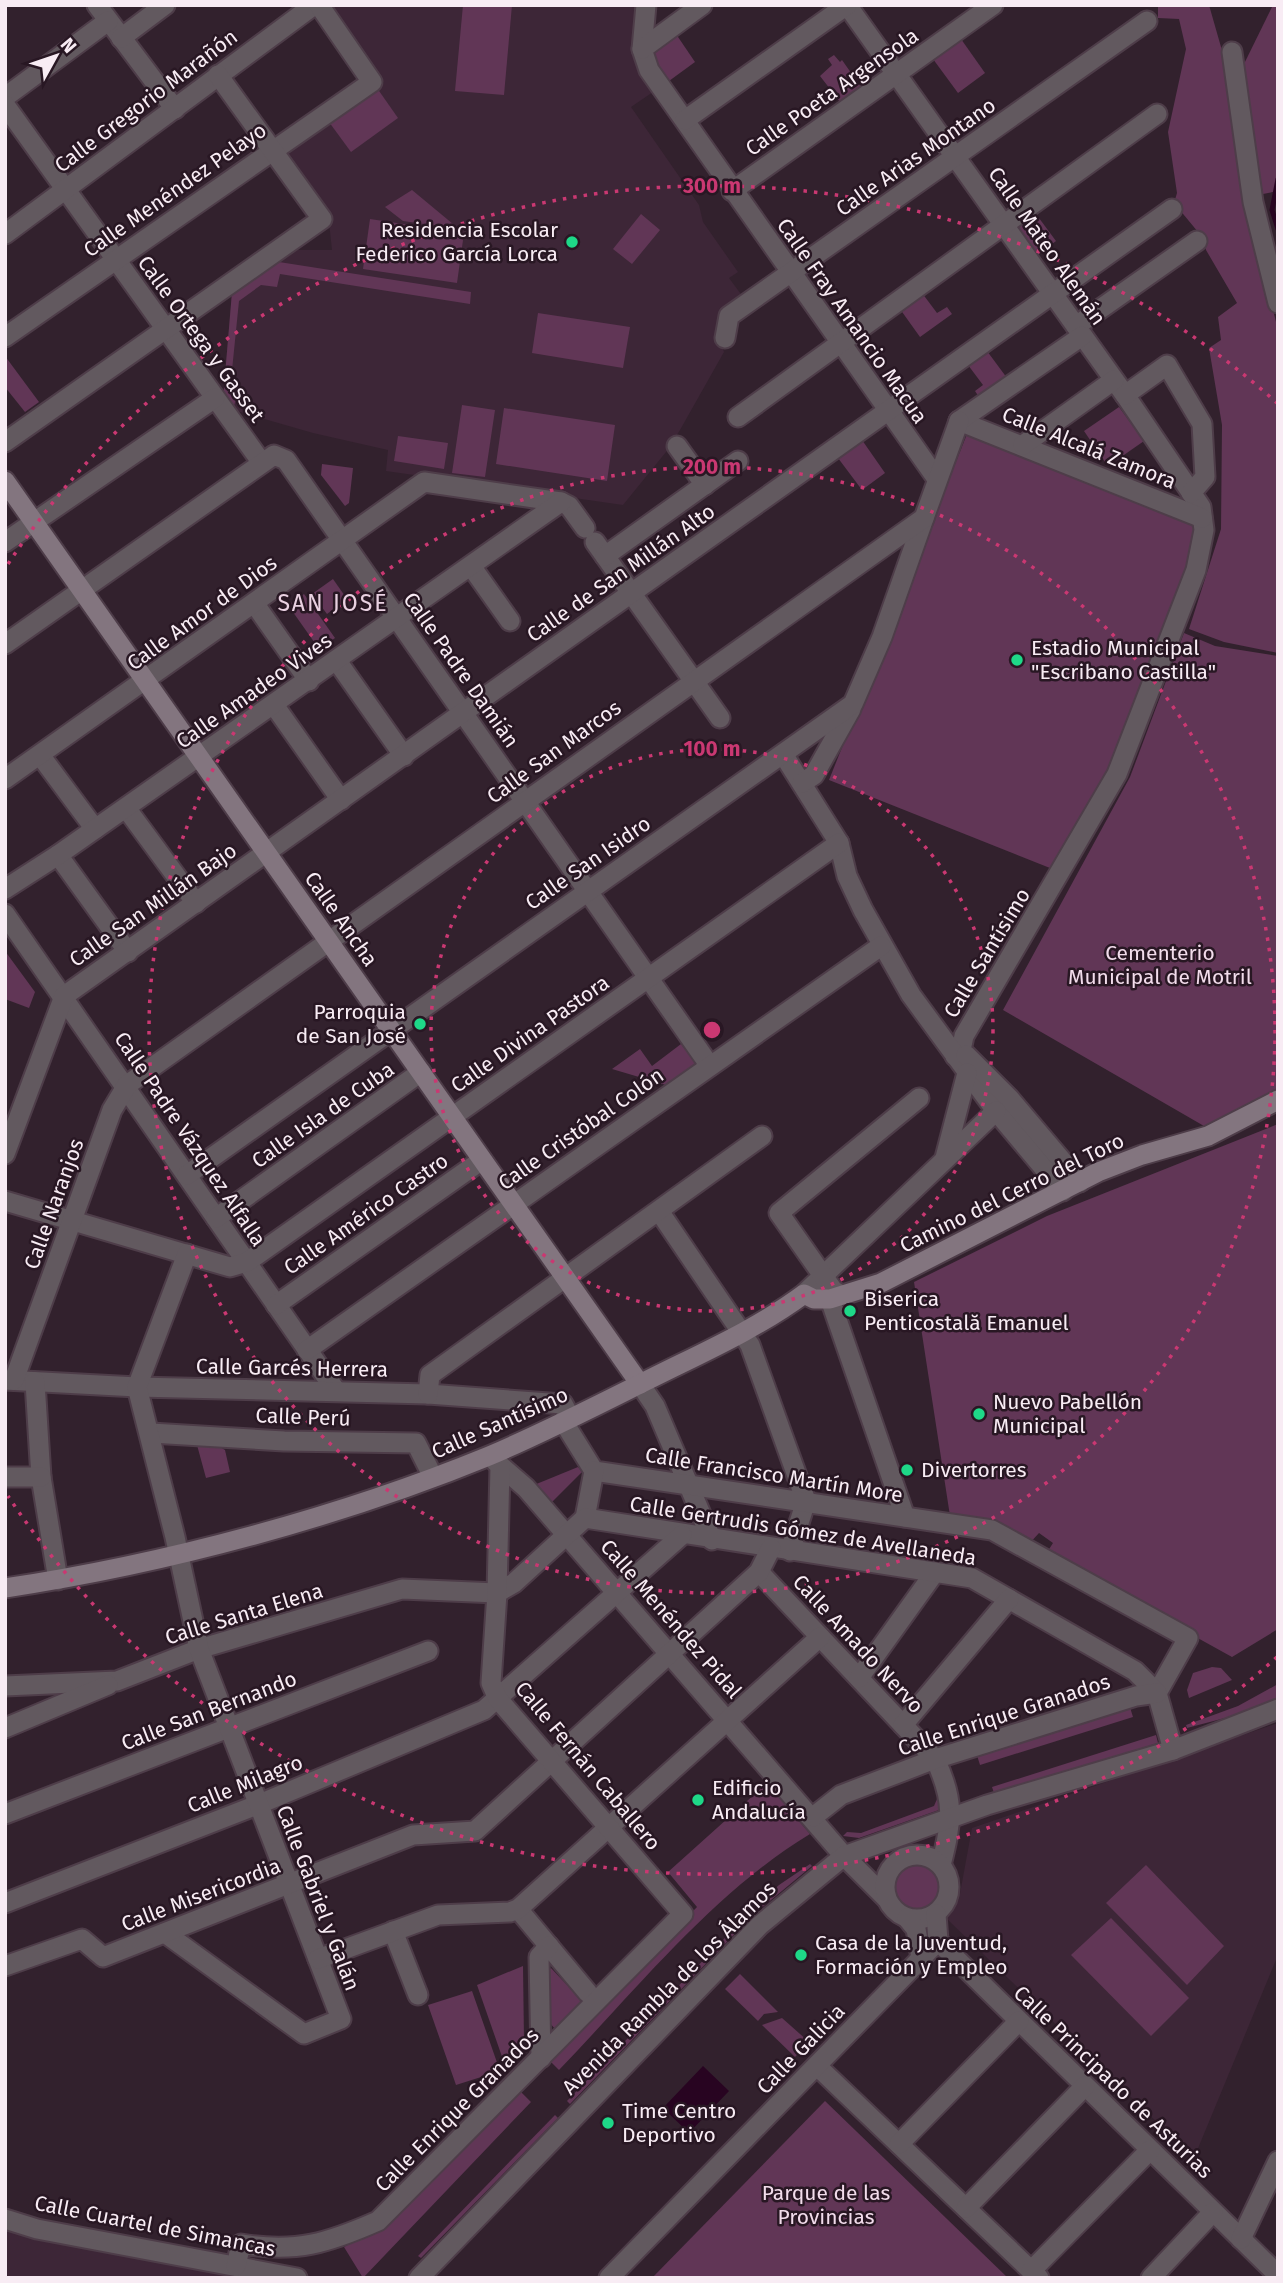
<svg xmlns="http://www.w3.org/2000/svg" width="1283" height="2283" font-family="'Fira Sans',sans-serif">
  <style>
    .built { fill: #3d2637 }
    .green { fill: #613656 }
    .water { fill: #280421 }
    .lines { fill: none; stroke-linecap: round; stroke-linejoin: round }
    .stream { stroke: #280421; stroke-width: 5 }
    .minor-casing { stroke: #4e3d49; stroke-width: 23 }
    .tertiary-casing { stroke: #4e3d49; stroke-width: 23 }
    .secondary-casing { stroke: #4e3d49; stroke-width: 23 }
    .minor { stroke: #62595f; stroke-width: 19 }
    .tertiary { stroke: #62595f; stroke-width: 19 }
    .secondary { stroke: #83757f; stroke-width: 19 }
    .ring { fill: none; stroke: #ca3872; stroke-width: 3.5; stroke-dasharray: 3.5 7 }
    .poi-dot { fill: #1ed888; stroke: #281723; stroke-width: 2.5 }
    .labels { text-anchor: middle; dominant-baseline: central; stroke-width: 5; stroke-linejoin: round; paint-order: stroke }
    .street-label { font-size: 21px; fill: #f8ecf4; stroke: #281723 }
    .poi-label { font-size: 21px; fill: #f8ecf4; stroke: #281723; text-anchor: start }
    .park-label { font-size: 21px; fill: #f2dceb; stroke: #281723 }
    .neighbourhood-label { font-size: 23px; letter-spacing: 2px; fill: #e9d1e1; stroke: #281723 }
    .centre { fill: #ca3872; stroke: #281723; stroke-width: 3.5 }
    .ring-label { font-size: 21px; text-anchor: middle; font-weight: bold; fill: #ca3872; stroke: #281723; stroke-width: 5; stroke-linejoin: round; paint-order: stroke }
  </style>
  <rect width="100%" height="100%" fill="#32212d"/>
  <g class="built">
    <polygon points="331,5 638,5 634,56 638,72 653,92 631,107 699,205 703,222 738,272 729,278 743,297 725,311 716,332 724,352 680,430 666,452 623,505 386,471 388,450 313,433 233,410 223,399 232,292 297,250 332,250 328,213 286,154 384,83"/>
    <polygon points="1278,1723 1278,1955 1194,2158 947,1919 959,1899 972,1828"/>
    <polygon points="5,2228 257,2278 5,2278"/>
  </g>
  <g class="green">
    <polygon points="463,5 512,5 504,95 455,91"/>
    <polygon points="1158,5 1209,5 1223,54 1245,197 1278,330 1278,653 1224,642 1189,629 1221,529 1222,425 1209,348 1221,340 1218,317 1237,303 1206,250 1203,238 1174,203 1177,193 1168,132 1186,49 1179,19 1158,18"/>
    <polygon points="1273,5 1278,5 1278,191 1263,194 1242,68"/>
    <polygon points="676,34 695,62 669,81 654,61 652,51"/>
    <polygon points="961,39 985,73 958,93 933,59"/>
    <polygon points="834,55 840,62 842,60 861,87 840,102 820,76 832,65 828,59"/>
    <polygon points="377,88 398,118 351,152 329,122"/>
    <polygon points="412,190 459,229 403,221 385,207"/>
    <polygon points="641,214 660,230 632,264 613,249"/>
    <polygon points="1036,214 1056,241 1036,256 1016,229"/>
    <polygon points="370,219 464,233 457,283 363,269"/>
    <polygon points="279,262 471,292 470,304 280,274 277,287 261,285 239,301 230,390 236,398 233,410 223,399 232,292"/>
    <polygon points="922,293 937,313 947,307 952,314 920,337 900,309"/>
    <polygon points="538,313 630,327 623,368 532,353"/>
    <polygon points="987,351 1007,378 979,397 975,391 983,385 968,365"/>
    <polygon points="5,356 39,402 25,412 5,387"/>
    <polygon points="462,405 495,410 485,477 452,473"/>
    <polygon points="1119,407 1144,441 1111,464 1105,462 1084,431"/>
    <polygon points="504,408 615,425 607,481 496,464"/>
    <polygon points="969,429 1200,521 1169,628 1111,770 1055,870 829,780"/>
    <polygon points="398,436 448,443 444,469 394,461"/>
    <polygon points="862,440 885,473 862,490 838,458"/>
    <polygon points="322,464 353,468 349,503 345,506 321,475"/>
    <polygon points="333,579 347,599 327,614 312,594"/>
    <polygon points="304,594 335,638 319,649 288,605"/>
    <polygon points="1184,633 1215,646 1278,656 1278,1088 1235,1115 1204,1126 1003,1010 1130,777"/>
    <polygon points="5,951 35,992 29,1008 5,999"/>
    <polygon points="681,1044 696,1063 666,1085 612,1069 640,1049 652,1066"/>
    <polygon points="1278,1124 1278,1629 1232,1657 1046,1554 1053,1543 1039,1533 1028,1545 950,1516 914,1282 1047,1216"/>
    <polygon points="197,1445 218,1446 225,1450 230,1472 206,1478"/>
    <polygon points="578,1467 582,1472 551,1503 534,1485"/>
    <polygon points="1212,1667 1221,1668 1232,1680 1189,1698 1187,1690 1193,1673"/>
    <polygon points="1278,1684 1278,1698 1244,1713 1187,1728 1186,1725 1238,1706"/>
    <polygon points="1129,1704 1133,1717 980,1765 976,1752"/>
    <polygon points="1156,1735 1158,1743 994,1793 992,1787"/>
    <path d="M 767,1783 L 810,1834 C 714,1892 637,1989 559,2070 L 549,2060 L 697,1907 L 668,1872 Z"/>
    <polygon points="941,1797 942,1806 939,1810 859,1838 843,1836 847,1832 861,1833 934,1806 937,1799"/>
    <polygon points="810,1864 812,1866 754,1914 570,2104 567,2101 751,1911 779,1885"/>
    <polygon points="1146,1865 1224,1946 1187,1985 1106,1903"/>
    <circle cx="917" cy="1888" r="23"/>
    <polygon points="1111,1918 1189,1998 1151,2036 1071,1955"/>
    <polygon points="523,1966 524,2041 523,2052 507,2071 477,1985"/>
    <polygon points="551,1968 583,2002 556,2030 548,2021 546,1973"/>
    <polygon points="740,1974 778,2012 764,2014 758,2021 725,1989"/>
    <polygon points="472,1991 500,2071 456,2085 428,2005"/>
    <polygon points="782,2018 809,2042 795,2057 762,2025"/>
    <polygon points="520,2091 531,2102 363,2278 344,2247 383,2224"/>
    <polygon points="825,2101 1008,2278 652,2278"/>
    <polygon points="555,2115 558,2118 421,2258 418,2256"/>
  </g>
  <polygon class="water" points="703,2066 729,2091 689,2133 663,2108"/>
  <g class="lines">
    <polyline class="stream" points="1278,179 1272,210 1278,229"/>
    <defs>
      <g id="minor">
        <polyline points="97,5 175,109"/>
        <polyline points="646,5 642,49 649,70 937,479"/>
        <polyline points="847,5 1125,395 1201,507 1204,530 1196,570 1117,774 964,1036 961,1050 955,1056"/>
        <polyline points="121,38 165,5"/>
        <polyline points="642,49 702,5"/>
        <polyline points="1232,52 1253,202 1278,303"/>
        <polyline points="5,97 108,21"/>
        <polyline points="5,105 262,463"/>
        <polyline points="685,120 847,5"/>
        <polyline points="732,191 993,5"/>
        <polyline points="5,234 314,5"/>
        <polyline points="1076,326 1197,241"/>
        <polyline points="5,337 372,82 319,5"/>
        <polyline points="725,338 729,316 1147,21"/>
        <polyline points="1125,395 1167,365 1202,424 1205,477 1191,493"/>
        <polyline points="738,417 1157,114"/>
        <polyline points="959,421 1202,518"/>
        <polyline points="959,421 1082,336"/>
        <polyline points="5,442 322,219 218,75"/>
        <polyline points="1023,445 1114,380"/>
        <polyline points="677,446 705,485"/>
        <polyline points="5,542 215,398"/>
        <polyline points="595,542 720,718"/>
        <polyline points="605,556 738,461"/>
        <polyline points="471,566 510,621"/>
        <polyline points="254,603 309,681"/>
        <polyline points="5,644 274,455 286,460 710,1066"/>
        <polyline points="337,661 404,756"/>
        <polyline points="274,705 341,800"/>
        <polyline points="783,754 839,843 847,876 863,910 911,995 996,1111 1063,1191"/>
        <polyline points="40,755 95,829"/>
        <polyline points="5,779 424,482 561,502 569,506 585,528"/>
        <polyline points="802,783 814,775 851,709"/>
        <polyline points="126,808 196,903"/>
        <polyline points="58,855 128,952"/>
        <polyline points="5,889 58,855 561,502"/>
        <polyline points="5,914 336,1391"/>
        <polyline points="966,1055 1009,1098 1080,1182"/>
        <polyline points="5,1154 64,996 1172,209"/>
        <polyline points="945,1158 967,1073"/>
        <polyline points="187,1175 853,704 882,637 924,518"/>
        <polyline points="5,1201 230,1267 247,1262 839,843"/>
        <polyline points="659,1211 750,1345 806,1501 790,1551"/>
        <polyline points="216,1218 421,1072"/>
        <polyline points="804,1294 996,1111"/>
        <polyline points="841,1295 833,1290 779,1213 919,1098"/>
        <polyline points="830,1299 905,1517"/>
        <polyline points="276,1305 482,1160"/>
        <polyline points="307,1350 881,946"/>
        <polyline points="5,1380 137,1387 428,1394 563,1404 570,1417"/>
        <polyline points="14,1380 112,1110 127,1085 924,518 959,421"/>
        <polyline points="35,1382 41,1477 58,1580"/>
        <polyline points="640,1384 655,1406 712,1540"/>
        <polyline points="428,1394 430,1375 762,1136"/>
        <polyline points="563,1421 594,1471 992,1530 1188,1638 1157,1693"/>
        <polyline points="151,1433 284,1441 416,1443 433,1477"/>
        <polyline points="495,1461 526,1488 844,1856 886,1898"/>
        <polyline points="5,1477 41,1477"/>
        <polyline points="585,1518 594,1471"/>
        <path d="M 759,1572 L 935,1759 C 955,1801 952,1821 941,1865"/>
        <polyline points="859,1678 935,1572"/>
        <polyline points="5,1686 117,1681 199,1649 402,1589 497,1593 514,1583 585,1518 972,1578 1135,1671 1157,1693 1173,1750"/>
        <polyline points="903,1725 1009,1599"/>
        <polyline points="5,1728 108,1685"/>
        <polyline points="5,1814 428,1651"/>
        <polyline points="813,1817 841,1795 935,1759 1136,1696 1157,1693"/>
        <circle cx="917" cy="1887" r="32"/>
        <polyline points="5,1903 257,1805 484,1710 682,1535"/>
        <polyline points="518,1909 588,1993"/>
        <polyline points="936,1914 938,1941 1278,2275"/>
        <polyline points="907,1918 916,1929 921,1958"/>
        <polyline points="393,1931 418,1995"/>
        <polyline points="165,1933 304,2034 341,2019 199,1649 175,1537 137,1387 187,1254"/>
        <polyline points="318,1959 438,1915 510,1912 518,1909 820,1637"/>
        <polyline points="5,1966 82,1939 103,1957 413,1835 475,1831 759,1572 771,1548"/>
        <polyline points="541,2058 539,1957 549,1946"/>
        <polyline points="817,2066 1039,2278"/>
        <polyline points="899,2144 1019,2021"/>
        <polyline points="966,2208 1085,2086"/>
        <polyline points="5,2219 37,2229 297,2278"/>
        <polyline points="1241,2239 1278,2161"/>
        <path d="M 236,2266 L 241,2244 C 297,2253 328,2243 378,2221 L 683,1914 L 498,1699 L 491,1683 L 497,1593 L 500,1467"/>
        <polyline points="1031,2271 1150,2150"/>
        <polyline points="609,2278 938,1941"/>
        <polyline points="1151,2278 1213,2212"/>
      </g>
      <polyline id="tertiary" points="419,2278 760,1925 844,1856 987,1805 1173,1750 1278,1709"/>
      <g id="secondary">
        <polyline points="5,481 640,1384"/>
        <path d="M 5,1588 C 165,1564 340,1517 489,1456 C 541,1434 592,1408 642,1383 C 697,1355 754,1331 804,1294 L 814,1299 L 830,1299 L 881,1283 L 1098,1172 L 1142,1155 L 1208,1136 L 1278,1100"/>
      </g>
    </defs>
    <use href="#minor" class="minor-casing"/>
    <use href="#tertiary" class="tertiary-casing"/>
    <use href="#secondary" class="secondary-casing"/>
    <use href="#minor" class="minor"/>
    <use href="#tertiary" class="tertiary"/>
    <use href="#secondary" class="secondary"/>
  </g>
  <g class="ring">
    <circle cx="712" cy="1030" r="281"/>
    <circle cx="712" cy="1030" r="563"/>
    <path d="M1277 1657A844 844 0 0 1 8 1496M8 564A844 844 0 0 1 1277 403"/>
  </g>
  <g class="poi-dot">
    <circle cx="572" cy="242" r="7"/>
    <circle cx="1017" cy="660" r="7"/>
    <circle cx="420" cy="1024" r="7"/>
    <circle cx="850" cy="1311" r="7"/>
    <circle cx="979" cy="1414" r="7"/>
    <circle cx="907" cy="1470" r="7"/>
    <circle cx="698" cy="1800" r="7"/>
    <circle cx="801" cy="1955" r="7"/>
    <circle cx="608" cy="2123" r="7"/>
  </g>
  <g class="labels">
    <g class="street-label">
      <text transform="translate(832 92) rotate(-35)">Calle Poeta Argensola</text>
      <text transform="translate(146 101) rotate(-37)">Calle Gregorio Marañón</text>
      <text transform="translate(916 157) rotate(-35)">Calle Arias Montano</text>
      <text transform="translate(175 190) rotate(-35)">Calle Menéndez Pelayo</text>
      <text transform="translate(1047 246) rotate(55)">Calle Mateo Alemán</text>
      <text transform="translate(852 321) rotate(55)">Calle Fray Amancio Macua</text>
      <text transform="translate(201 339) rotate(54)">Calle Ortega y Gasset</text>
      <text transform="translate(1089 448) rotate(22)">Calle Alcalá Zamora</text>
      <text transform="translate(621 573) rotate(-35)">Calle de San Millán Alto</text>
      <text transform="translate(202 613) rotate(-36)">Calle Amor de Dios</text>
      <text transform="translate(461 670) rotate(55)">Calle Padre Damián</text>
      <text transform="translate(254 691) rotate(-35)">Calle Amadeo Vives</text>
      <text transform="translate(554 752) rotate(-36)">Calle San Marcos</text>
      <text transform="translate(588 863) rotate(-35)">Calle San Isidro</text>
      <text transform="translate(153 905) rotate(-35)">Calle San Millán Bajo</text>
      <text transform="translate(341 919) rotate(55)">Calle Ancha</text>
      <text transform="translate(987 953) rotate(-59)">Calle Santísimo</text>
      <text transform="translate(530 1034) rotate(-35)">Calle Divina Pastora</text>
      <text transform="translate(323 1115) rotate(-35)">Calle Isla de Cuba</text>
      <text transform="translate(581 1129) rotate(-35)">Calle Cristóbal Colón</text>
      <text transform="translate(190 1139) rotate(56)">Calle Padre Vázquez Alfalla</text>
      <text transform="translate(1012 1193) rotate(-26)">Camino del Cerro del Toro</text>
      <text transform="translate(54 1204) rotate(-70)">Calle Naranjos</text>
      <text transform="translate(366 1214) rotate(-35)">Calle Américo Castro</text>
      <text transform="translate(292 1368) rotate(1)">Calle Garcés Herrera</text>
      <text transform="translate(303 1417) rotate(2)">Calle Perú</text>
      <text transform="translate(500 1423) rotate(-24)">Calle Santísimo</text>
      <text transform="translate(774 1475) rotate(9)">Calle Francisco Martín More</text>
      <text transform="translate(803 1531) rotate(9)">Calle Gertrudis Gómez de Avellaneda</text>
      <text transform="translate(244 1614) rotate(-17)">Calle Santa Elena</text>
      <text transform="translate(671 1619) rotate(49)">Calle Menéndez Pidal</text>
      <text transform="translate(858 1644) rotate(47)">Calle Amado Nervo</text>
      <text transform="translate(209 1711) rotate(-21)">Calle San Bernando</text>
      <text transform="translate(1004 1715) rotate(-18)">Calle Enrique Granados</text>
      <text transform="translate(588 1766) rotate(50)">Calle Fernán Caballero</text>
      <text transform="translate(245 1784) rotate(-22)">Calle Milagro</text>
      <text transform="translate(201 1895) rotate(-21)">Calle Misericordia</text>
      <text transform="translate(318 1898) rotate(69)">Calle Gabriel y Galán</text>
      <text transform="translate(669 1988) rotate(-45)">Avenida Rambla de los Álamos</text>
      <text transform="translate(801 2049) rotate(-46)">Calle Galicia</text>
      <text transform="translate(1113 2082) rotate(44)">Calle Principado de Asturias</text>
      <text transform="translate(457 2110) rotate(-45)">Calle Enrique Granados</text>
      <text transform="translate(155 2226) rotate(11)">Calle Cuartel de Simancas</text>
    </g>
    <g class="poi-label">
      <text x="558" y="230" text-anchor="end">Residencia Escolar<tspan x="558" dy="24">Federico García Lorca</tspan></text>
      <text x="1031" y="648">Estadio Municipal<tspan x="1031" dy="24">"Escribano Castilla"</tspan></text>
      <text x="406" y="1012" text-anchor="end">Parroquia<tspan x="406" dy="24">de San José</tspan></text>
      <text x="864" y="1299">Biserica<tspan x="864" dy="24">Penticostală Emanuel</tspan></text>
      <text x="993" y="1402">Nuevo Pabellón<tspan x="993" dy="24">Municipal</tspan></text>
      <text x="921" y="1470">Divertorres</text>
      <text x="712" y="1788">Edificio<tspan x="712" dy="24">Andalucía</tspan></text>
      <text x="815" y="1943">Casa de la Juventud,<tspan x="815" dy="24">Formación y Empleo</tspan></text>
      <text x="622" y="2111">Time Centro<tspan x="622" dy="24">Deportivo</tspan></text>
    </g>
    <g class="park-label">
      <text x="1160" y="953">Cementerio<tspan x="1160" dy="24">Municipal de Motril</tspan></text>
      <text x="826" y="2193">Parque de las<tspan x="826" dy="24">Provincias</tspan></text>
    </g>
    <g class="neighbourhood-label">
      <text x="333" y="603">SAN JOSÉ</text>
    </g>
  </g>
  <circle cx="712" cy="1030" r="10" class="centre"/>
  <g class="ring-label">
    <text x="712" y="193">300 m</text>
    <text x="712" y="474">200 m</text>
    <text x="712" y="756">100 m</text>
  </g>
  <rect width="1283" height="2283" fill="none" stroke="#f8ecf4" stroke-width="14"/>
  <g transform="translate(56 56) rotate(50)" stroke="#281723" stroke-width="5" paint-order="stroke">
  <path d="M0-5L12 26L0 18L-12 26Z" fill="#f8ecf4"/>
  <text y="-10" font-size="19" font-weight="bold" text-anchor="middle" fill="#f8ecf4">N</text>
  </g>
</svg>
